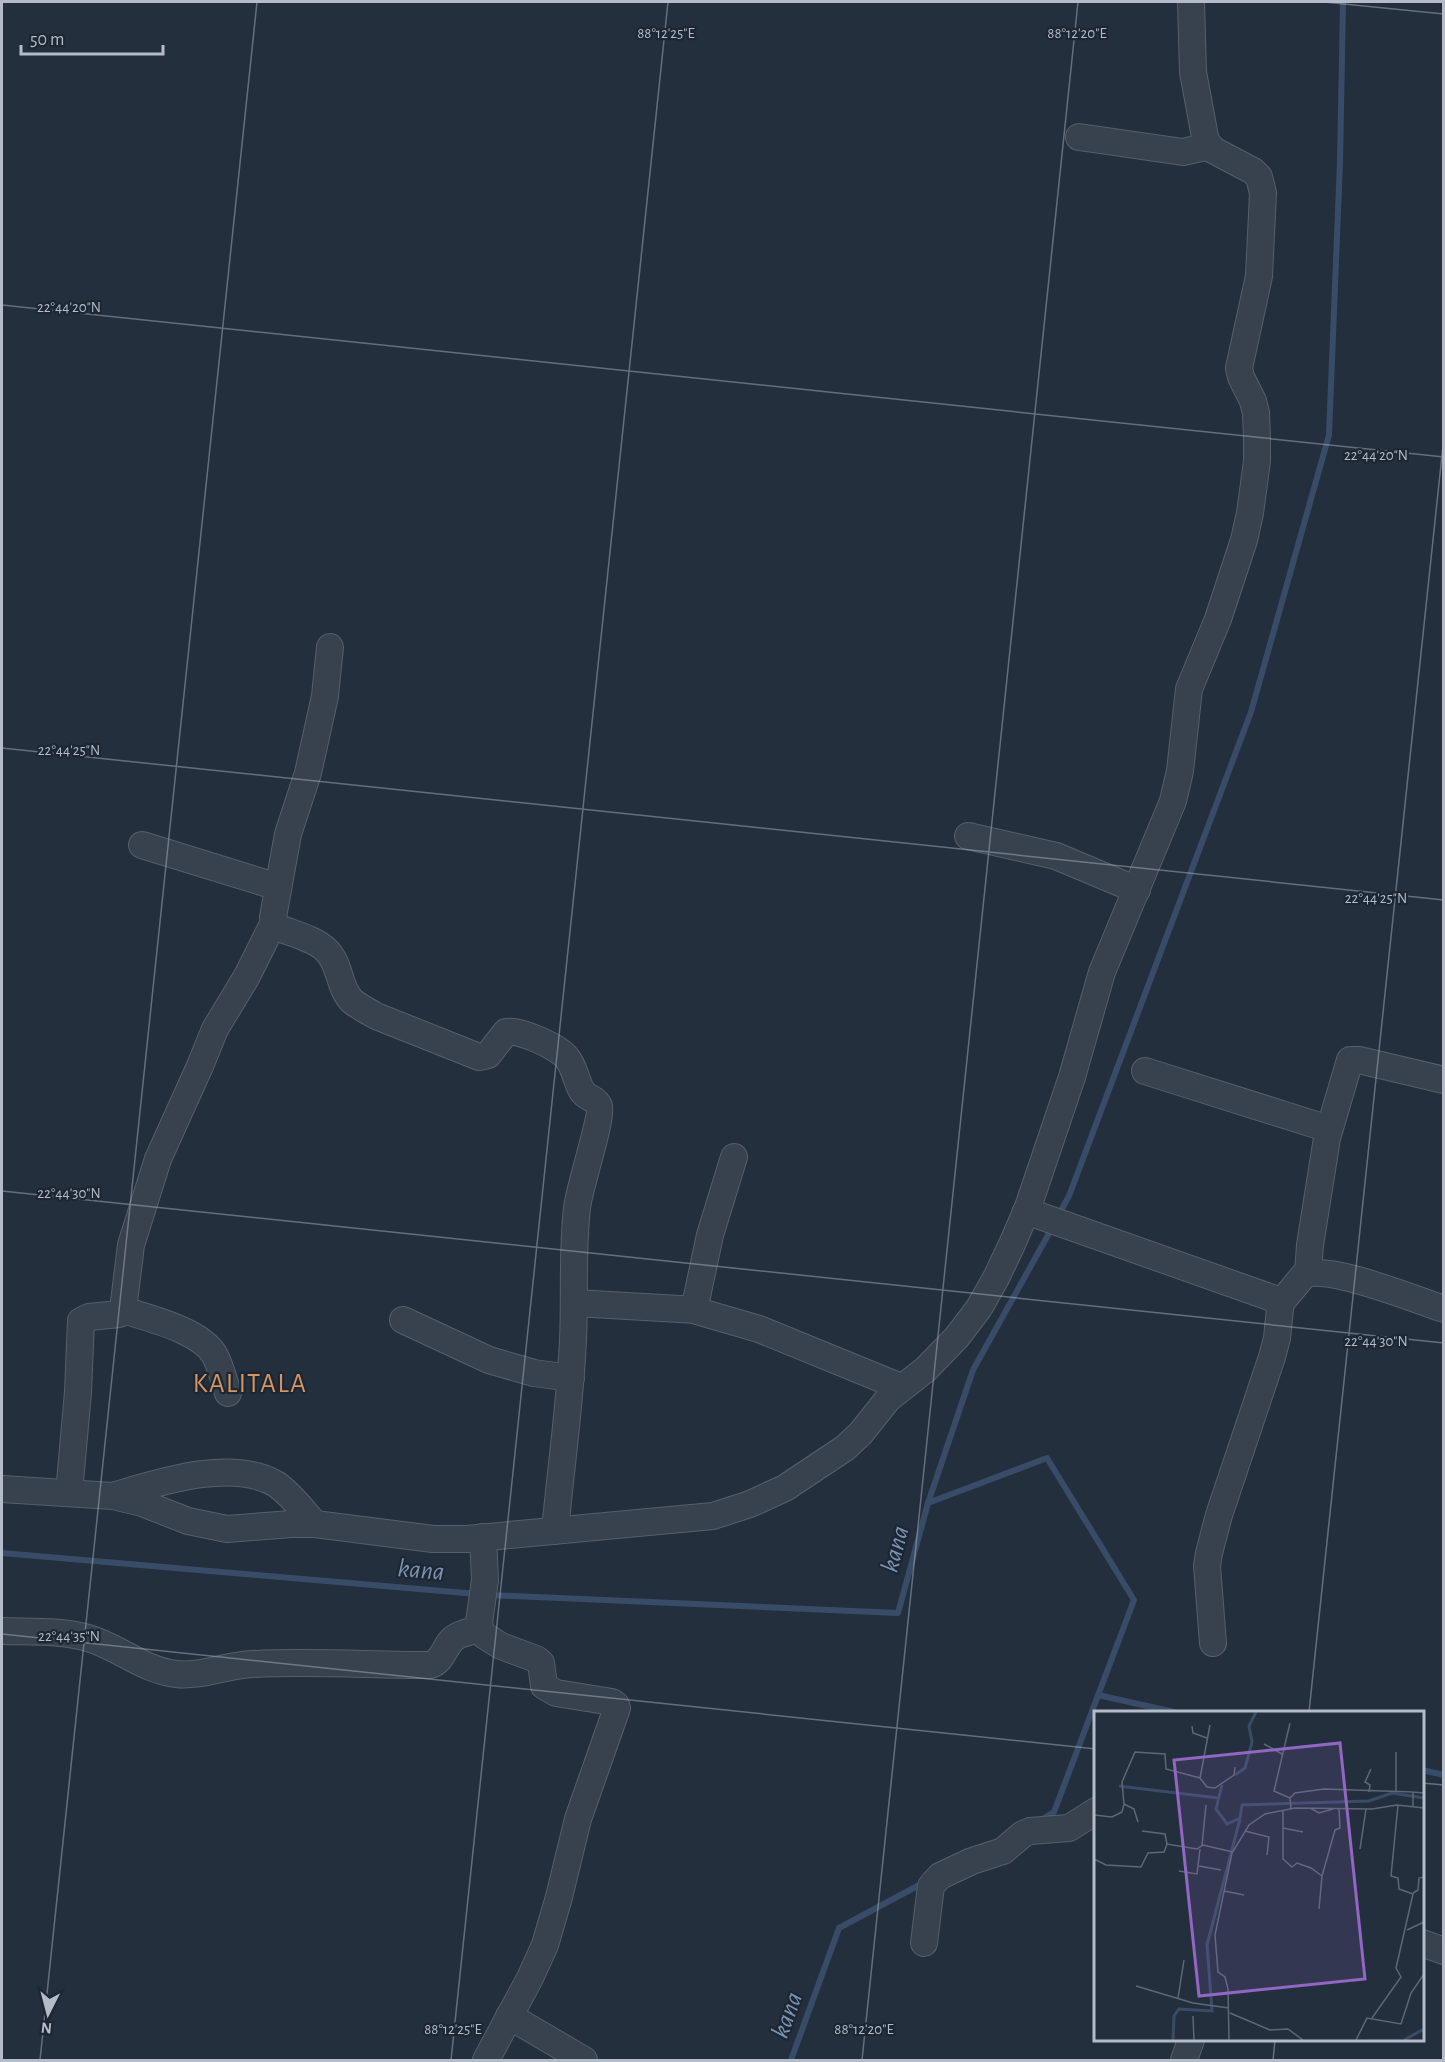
<svg xmlns="http://www.w3.org/2000/svg" width="1445" height="2062" font-family="'Alegreya Sans',sans-serif">
  <style>
    .lines { fill: none; stroke-linecap: round; stroke-linejoin: round }
    .stream { stroke: #394c67; stroke-width: 6 }
    .minor-casing { stroke: #565f6c; stroke-width: 28 }
    .minor { stroke: #38414e; stroke-width: 26 }
    .ticks { fill: none; stroke: #b4bcc9; stroke-width: 1.5; stroke-opacity: 0.45 }
    .labels { text-anchor: middle; dominant-baseline: central; stroke-width: 4.5; stroke-linejoin: round; paint-order: stroke }
    .water-label { font-size: 26px; font-style: italic; fill: #7c92b1; stroke: #1d2633 }
    .quarter-label { font-size: 27px; letter-spacing: 1.5px; fill: #d59563; stroke: #1d2633 }
    .inset-river { fill: none; stroke: #394c67; stroke-width: 3 }
    .inset-road { fill: none; stroke: #5e6776; stroke-width: 1.5 }
    .view { fill: #9266c3; fill-opacity: 0.15; stroke: #9266c3; stroke-width: 3 }
    .inset-edge { fill: none; stroke: #b4bcc9; stroke-width: 3 }
    .ticks-label { font-size: 15px; text-anchor: middle; fill: #b4bcc9; stroke: #1d2633; stroke-width: 4.5; stroke-linejoin: round; paint-order: stroke }
  </style>
  <rect width="100%" height="100%" fill="#242f3e"/>
  <g class="lines">
    <g class="stream">
      <polyline points="1058,1216 1069,1196 1251,712 1329,435 1340,162 1343,2"/>
      <polyline points="928,1503 973,1370 1052,1228"/>
      <polyline points="2,1553 477,1594"/>
      <polyline points="490,1595 898,1613 928,1503 1047,1458 1134,1600 1054,1812 1041,1820"/>
      <polyline points="1098,1695 1174,1712"/>
      <polyline points="1422,1770 1444,1775"/>
      <polyline points="791,2060 839,1928 923,1883"/>
    </g>
    <defs>
      <g id="minor">
        <polyline points="1079,137 1183,152 1210,146"/>
        <path d="M 330,647 L 325,696 L 308,773 L 288,834 L 273,917 L 274,922 L 279,928 C 294,934 315,939 326,950 C 341,964 338,987 352,1001 C 359,1007 368,1011 376,1016 L 479,1057 L 488,1055 L 506,1032 C 519,1029 559,1047 567,1058 C 575,1068 576,1081 582,1091 C 586,1098 596,1098 599,1106 C 603,1117 579,1188 577,1208 C 572,1251 575,1296 573,1340 C 570,1404 561,1467 555,1531"/>
        <polyline points="968,836 1056,856 1137,890"/>
        <polyline points="142,845 278,887"/>
        <polyline points="1145,1071 1329,1129"/>
        <polyline points="734,1157 710,1235 695,1306 697,1311 759,1329 901,1387"/>
        <path d="M 1026,1211 L 1275,1299 L 1284,1299 L 1304,1275 C 1329,1264 1416,1300 1444,1309"/>
        <polyline points="1308,1273 1310,1245 1327,1138 1350,1060 1359,1060 1444,1080"/>
        <polyline points="575,1303 697,1310"/>
        <path d="M 123,1310 C 148,1318 199,1330 214,1354 C 221,1366 224,1381 228,1393"/>
        <polyline points="403,1320 489,1360 534,1373 571,1378"/>
        <polyline points="2,1489 113,1496 142,1503 188,1521 227,1529 291,1524 315,1524 433,1539 467,1539 713,1516 750,1504 785,1488 845,1448 861,1433 888,1399 926,1369 957,1337 979,1308 996,1278 1013,1242 1028,1207 1072,1077 1102,972 1173,801 1180,771 1189,689 1218,619 1244,540 1250,513 1257,461 1257,438 1256,413 1253,401 1241,377 1239,368 1259,276 1263,193 1259,177 1253,171 1213,150 1207,144 1205,137 1193,72 1191,2"/>
        <polyline points="69,1493 78,1392 81,1321 89,1317 119,1314 123,1310 131,1245 158,1159 200,1066 215,1029 247,976 274,922"/>
        <path d="M 116,1495 C 160,1482 233,1458 276,1484 C 291,1494 303,1511 315,1524"/>
        <polyline points="483,1537 485,1580 479,1623 481,1631 485,1636 501,1646 536,1659 541,1663 544,1686 556,1693 612,1702 616,1705 617,1708 578,1819 559,1897 545,1945 530,1978 486,2060"/>
        <path d="M 2,1631 C 29,1632 61,1630 88,1638 C 119,1647 143,1670 176,1674 C 202,1677 226,1665 252,1664 C 311,1661 371,1665 430,1665 C 442,1662 444,1648 452,1640 C 459,1633 470,1632 480,1629"/>
        <polyline points="1213,1643 1207,1566 1209,1553 1219,1515 1272,1357 1277,1338 1281,1299"/>
        <polyline points="924,1943 931,1886 940,1876 972,1861 1003,1851 1023,1834 1030,1831 1069,1828 1096,1811"/>
        <polyline points="1422,1943 1444,1951"/>
        <polyline points="509,2016 584,2060"/>
        <polyline points="1184,2060 1191,2040"/>
      </g>
    </defs>
    <use href="#minor" class="minor-casing"/>
    <use href="#minor" class="minor"/>
  </g>
  <path class="ticks" d="M 1324,2 L 1444,14M 2,305 L 1444,457M 2,748 L 1444,900M 2,1191 L 1444,1343M 2,1634 L 1096,1749M 1309,1712 L 1444,436M 1422,1783 L 1444,1785M 40,2060 L 257,2M 451,2060 L 668,2M 862,2060 L 1078,2M 1273,2060 L 1275,2040"/>
  <g class="labels">
    <g class="water-label">
      <text transform="translate(895 1549) rotate(-75)">kana</text>
      <text transform="translate(421 1570) rotate(5)">kana</text>
      <text transform="translate(787 2015) rotate(-70)">kana</text>
    </g>
    <g class="quarter-label">
      <text x="250" y="1383">KALITALA</text>
    </g>
  </g>
  <g transform="translate(1094 1711)">
    <rect width="330" height="330" fill="#242f3e"/>
    <path class="inset-river" d="M 141,64 L 151,57 L 158,31 L 155,15 L 162,1M 128,74 L 122,98 L 133,113 L 146,107 L 148,94 L 275,90 L 298,82 L 330,87M 25,75 L 124,87M 79,329 L 80,305 L 85,298 L 118,300 L 113,234 L 146,108M 310,329 L 330,318"/>
    <path class="inset-road" d="M 196,12 L 180,80 L 196,87 L 197,98M 98,15 L 99,22 L 113,27M 170,33 L 188,43M 106,67 L 116,14M 275,81 L 276,74 L 271,71 L 277,58M 302,81 L 302,41M 196,87 L 201,82 L 230,78 L 319,81M 319,95 L 319,81 L 330,82M 216,97 L 225,102 L 239,98M 189,99 L 189,148 L 198,156 L 203,152 L 217,157 L 228,165 L 225,198M 0,104 L 18,106 L 28,101 L 30,93M 44,111 L 40,98 L 30,93 L 28,71 L 41,41 L 71,43 L 72,58 L 106,67 L 113,76 L 121,77 L 140,64 L 141,56M 189,117 L 209,121M 48,120 L 71,123 L 73,133M 151,120 L 175,126 L 173,144M 108,134 L 112,94M 266,138 L 272,98M 0,148 L 12,154 L 47,156 L 54,142 L 70,141 L 73,133 L 103,138 L 109,134 L 139,141M 105,155 L 127,159M 85,160 L 103,163 L 106,138M 228,165 L 241,119 L 246,117 L 245,98M 130,180 L 150,184M 319,182 L 324,179 L 325,167 L 330,166M 313,219 L 330,211M 42,275 L 99,292 L 135,297M 84,287 L 90,249M 136,302 L 176,319 L 194,318 L 209,329M 99,305 L 100,329M 278,307 L 307,266 L 302,257 L 319,183 L 305,178 L 304,167 L 297,165 L 304,94M 135,329 L 134,278 L 131,266 L 124,261 L 121,224 L 138,142 L 155,114 L 171,103 L 201,97 L 278,98 L 303,94 L 330,97M 262,329 L 273,307 L 307,313 L 317,282 L 330,263"/>
    <path class="view" d="M 246,32 L 271,268 L 105,285 L 80,49 Z"/>
    <rect width="330" height="330" class="inset-edge"/>
  </g>
  <g class="ticks-label">
    <text x="666" y="38">88°12'25"E</text>
    <text x="1077" y="38">88°12'20"E</text>
    <text x="69" y="312">22°44'20"N</text>
    <text x="1376" y="460">22°44'20"N</text>
    <text x="69" y="755">22°44'25"N</text>
    <text x="1376" y="903">22°44'25"N</text>
    <text x="69" y="1198">22°44'30"N</text>
    <text x="1376" y="1346">22°44'30"N</text>
    <text x="69" y="1641">22°44'35"N</text>
    <text x="453" y="2034">88°12'25"E</text>
    <text x="864" y="2034">88°12'20"E</text>
  </g>
  <rect width="1445" height="2062" fill="none" stroke="#b4bcc9" stroke-width="6"/>
  <g transform="translate(48 2014) rotate(186)" stroke="#1d2633" stroke-width="4.5" paint-order="stroke">
  <path d="M0-4.5L10 22L0 15L-10 22Z" fill="#b4bcc9"/>
  <text y="-9" font-size="16" font-weight="bold" text-anchor="middle" fill="#b4bcc9">N</text>
  </g>
  <path d="M21 45v9h142v-9" fill="none" stroke="#b4bcc9" stroke-width="3"/>
  <text x="30" y="45" font-size="18" fill="#b4bcc9" stroke="#1d2633" stroke-width="4.5" paint-order="stroke">50 m</text>
</svg>
